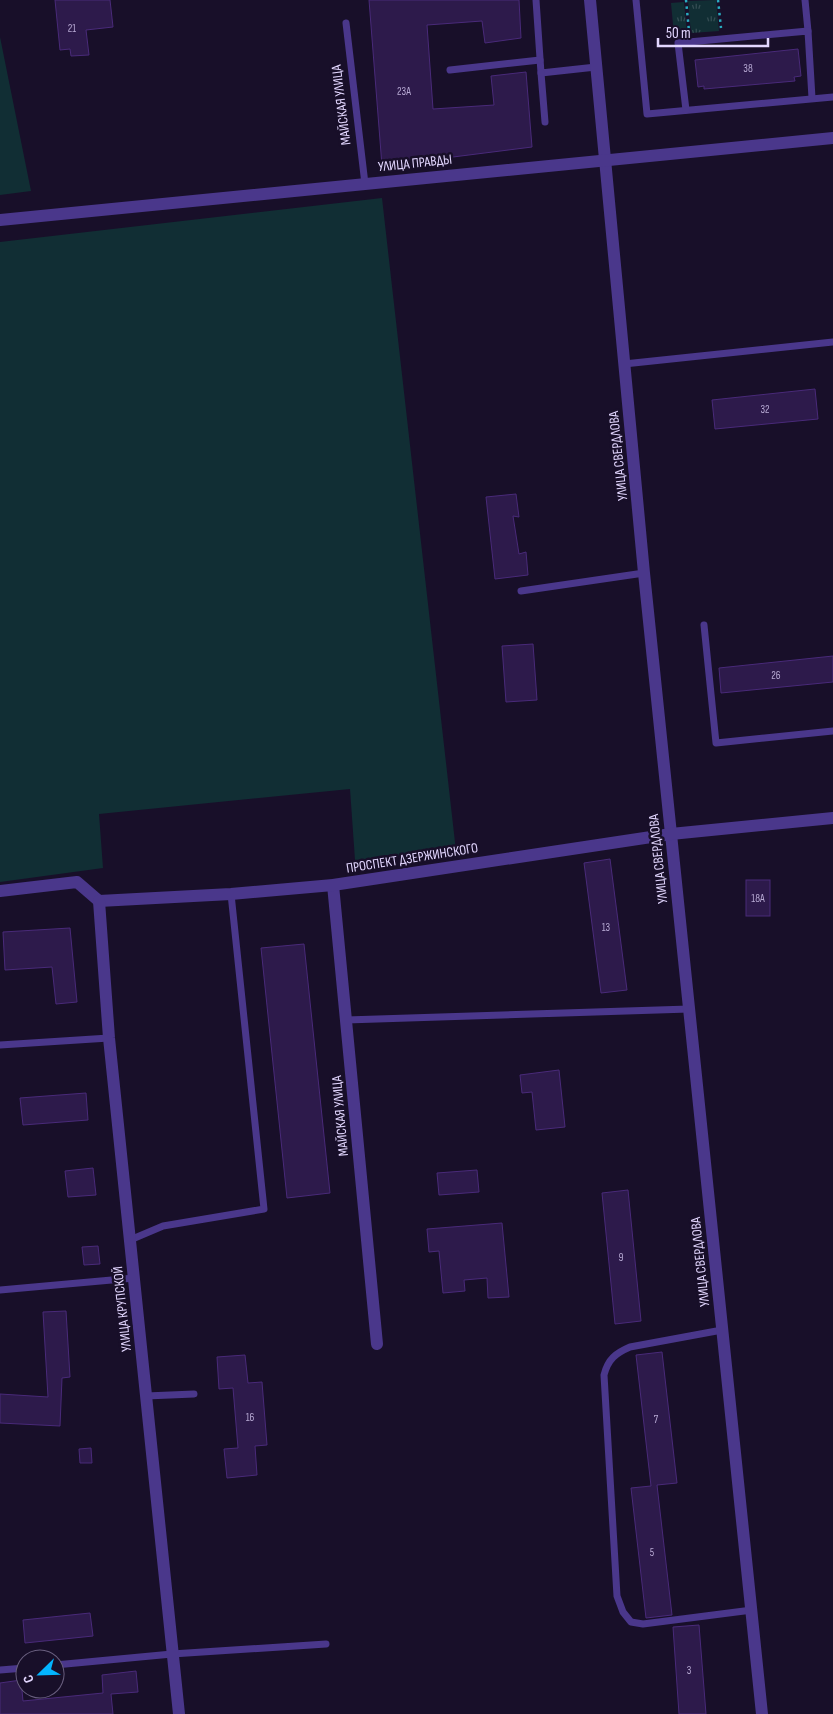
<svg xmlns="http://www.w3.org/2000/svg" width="833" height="1714" font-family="'Sofia Sans Condensed',sans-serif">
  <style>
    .grass { fill: #112e34 }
    .park { fill: url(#park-tufts) }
    .building { fill: #2d1a4b; stroke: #492a79 }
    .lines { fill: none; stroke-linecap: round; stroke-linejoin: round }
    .path { stroke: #29adc1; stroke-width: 2.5; stroke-dasharray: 2.5 4; stroke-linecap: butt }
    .service { stroke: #4a378b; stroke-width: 7 }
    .minor { stroke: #4a378b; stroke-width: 12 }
    .labels { text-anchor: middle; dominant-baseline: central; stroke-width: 5; stroke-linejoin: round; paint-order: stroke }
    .number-label { font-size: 11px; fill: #b6a8d2 }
    .street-label { font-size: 14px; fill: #e3d7ff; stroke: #180f29 }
  </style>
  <defs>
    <pattern id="park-tufts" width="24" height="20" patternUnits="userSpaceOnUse" patternTransform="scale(1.25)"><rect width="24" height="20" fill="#112e34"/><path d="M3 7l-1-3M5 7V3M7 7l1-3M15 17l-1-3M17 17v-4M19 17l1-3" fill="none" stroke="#344c52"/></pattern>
  </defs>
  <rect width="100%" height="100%" fill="#180f29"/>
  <g class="grass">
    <polygon points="0,37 31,191 0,195"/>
    <polygon points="382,198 456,851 355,860 350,789 99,814 103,868 0,882 0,242"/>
  </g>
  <g class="park">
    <polygon points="716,0 719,31 691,33 688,1"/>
    <polygon points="684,2 687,34 674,35 671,3"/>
  </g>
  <g class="building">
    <polygon points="55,0 110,0 113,27 86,30 89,55 71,56 70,49 60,50"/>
    <polygon points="369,0 519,0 521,38 485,43 482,21 427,25 433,109 494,105 491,76 526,72 532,147 382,166"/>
    <polygon points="798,49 801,76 794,77 795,81 704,89 704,86 698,87 695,60"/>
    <polygon points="815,389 818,419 715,429 712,400"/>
    <polygon points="516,494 519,517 513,516 519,554 526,552 528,575 495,579 486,497"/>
    <polygon points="533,644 537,700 506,702 502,646"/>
    <polygon points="833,656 833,682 721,693 719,668"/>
    <polygon points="610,859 627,990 601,993 584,863"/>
    <rect x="746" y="880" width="24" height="36"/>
    <polygon points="70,928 77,1002 56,1004 52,967 5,970 3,932"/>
    <polygon points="304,944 330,1193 287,1198 261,948"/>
    <polygon points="559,1070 565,1127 536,1130 532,1092 522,1093 520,1075"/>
    <polygon points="86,1093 88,1120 23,1125 20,1098"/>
    <polygon points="93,1168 96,1195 68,1197 65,1171"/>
    <polygon points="477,1170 479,1192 439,1195 437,1173"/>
    <polygon points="628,1190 641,1321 615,1324 602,1193"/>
    <polygon points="502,1223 509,1297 488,1298 487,1278 464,1280 465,1291 443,1293 439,1251 429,1252 427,1229"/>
    <polygon points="98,1246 100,1264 84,1265 82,1247"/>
    <polygon points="66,1311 70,1377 62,1378 60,1426 0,1423 0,1394 48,1397 43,1312"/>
    <polygon points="662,1352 677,1483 657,1485 672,1615 646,1618 631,1488 651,1486 636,1355"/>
    <polygon points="245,1355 248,1383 262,1382 267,1445 255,1446 257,1475 227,1478 224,1449 238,1448 233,1388 219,1389 217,1357"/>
    <polygon points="91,1448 92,1463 80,1463 79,1449"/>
    <polygon points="90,1613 93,1636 25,1643 23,1620"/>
    <polygon points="699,1625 706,1714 679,1714 673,1627"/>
    <polygon points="136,1671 138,1692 111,1694 113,1714 0,1714 0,1683 21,1680 23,1701 103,1693 102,1675"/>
  </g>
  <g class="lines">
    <g class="path">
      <polyline points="686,0 689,31"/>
      <polyline points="718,0 721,28"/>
    </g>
    <g class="service">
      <polyline points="536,0 541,73 596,67"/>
      <polyline points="636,0 647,114 833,97"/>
      <polyline points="805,0 808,31"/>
      <polyline points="346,23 365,184"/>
      <polyline points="450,70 540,60"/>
      <polyline points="541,73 545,122"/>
      <polyline points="686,110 678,43 808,31 812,98"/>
      <polyline points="624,364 833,342"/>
      <polyline points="521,591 644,573"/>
      <polyline points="704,625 716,743 833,731"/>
      <polyline points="346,1020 689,1009"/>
      <polyline points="0,1045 109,1038"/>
      <polyline points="130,1240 163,1226 264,1209 231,894"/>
      <polyline points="0,1290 134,1278"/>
      <path d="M 722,1330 L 630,1347 C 616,1353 608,1359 604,1375 L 617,1596 L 623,1612 L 631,1622 L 643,1624 L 752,1610"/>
      <polyline points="146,1396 194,1394"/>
      <polyline points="55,1665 172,1654 326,1644"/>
      <polyline points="0,1670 25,1668"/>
    </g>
    <g class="minor">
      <polyline points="590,0 644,573 762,1714"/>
      <polyline points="0,220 833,138"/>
      <polyline points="333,885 377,1344"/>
      <polyline points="0,891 77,882 99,901 231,894 333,885 671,834 833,818"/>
      <polyline points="99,901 109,1038 179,1714"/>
    </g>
  </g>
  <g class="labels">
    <g class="number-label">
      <text x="72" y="28">21</text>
      <text x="748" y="68">38</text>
      <text x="404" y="91">23А</text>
      <text x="765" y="409">32</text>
      <text x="776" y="675">26</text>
      <text x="758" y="898">18А</text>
      <text x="606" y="927">13</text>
      <text x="621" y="1257">9</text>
      <text x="250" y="1417">16</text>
      <text x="656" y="1419">7</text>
      <text x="652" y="1552">5</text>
      <text x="689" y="1670">3</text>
    </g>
    <g class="street-label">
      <text transform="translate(341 105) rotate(-97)">МАЙСКАЯ УЛИЦА</text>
      <text transform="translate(415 163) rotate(-6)">УЛИЦА ПРАВДЫ</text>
      <text transform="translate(618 456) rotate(-96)">УЛИЦА СВЕРДЛОВА</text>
      <text transform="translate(412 858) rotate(-9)">ПРОСПЕКТ ДЗЕРЖИНСКОГО</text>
      <text transform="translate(658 859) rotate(-96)">УЛИЦА СВЕРДЛОВА</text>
      <text transform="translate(340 1116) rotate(-95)">МАЙСКАЯ УЛИЦА</text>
      <text transform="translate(700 1262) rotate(-96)">УЛИЦА СВЕРДЛОВА</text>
      <text transform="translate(122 1309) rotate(-96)">УЛИЦА КРУПСКОЙ</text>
    </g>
  </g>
  <g transform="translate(40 1674) rotate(247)"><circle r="24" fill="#180f29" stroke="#695f7f"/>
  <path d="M0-4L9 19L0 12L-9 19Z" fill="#03b5ff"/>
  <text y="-8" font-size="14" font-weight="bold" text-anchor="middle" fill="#e3d7ff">С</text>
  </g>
  <path d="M658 38v8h110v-8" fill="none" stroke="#e3d7ff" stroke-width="2.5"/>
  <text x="666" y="38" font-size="15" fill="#e3d7ff" stroke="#180f29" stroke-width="4" paint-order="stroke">50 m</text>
</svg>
